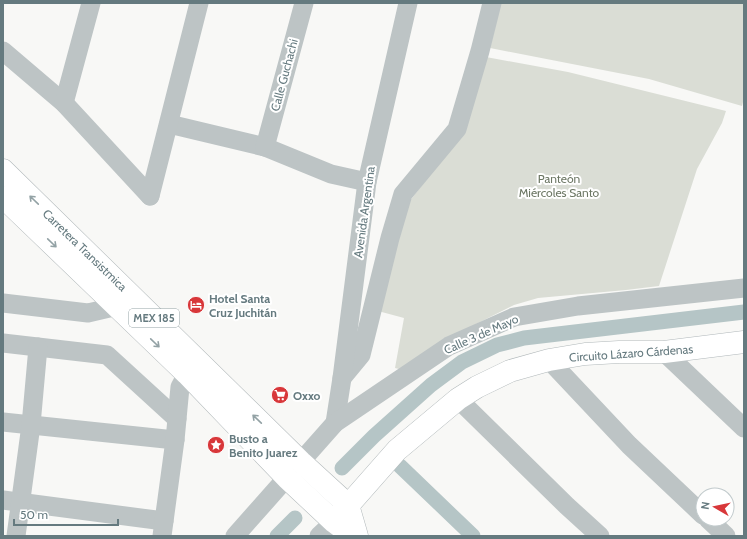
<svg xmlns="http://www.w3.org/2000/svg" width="747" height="539" font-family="Cabin,sans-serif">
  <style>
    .green { fill: #daddd5 }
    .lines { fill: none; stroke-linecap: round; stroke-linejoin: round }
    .canal { stroke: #b5c5c6; stroke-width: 15 }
    .major-casing { stroke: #b1b8ba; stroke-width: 23 }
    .minor { stroke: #bdc4c5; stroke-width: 19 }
    .major { stroke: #fff; stroke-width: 22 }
    .oneway { stroke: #93a2a5 }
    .labels { text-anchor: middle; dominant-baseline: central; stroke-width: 4; stroke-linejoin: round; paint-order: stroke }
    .shield { fill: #fff; stroke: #93a2a5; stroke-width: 1 }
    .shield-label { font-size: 11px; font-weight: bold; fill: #657a7f }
    .street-label { font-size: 12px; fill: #657a7f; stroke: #fff }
    .park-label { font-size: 12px; fill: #6c7764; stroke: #fff }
    .poi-label { font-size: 12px; font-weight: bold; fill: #657a7f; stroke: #fff; text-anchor: start }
  </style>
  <rect width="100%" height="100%" fill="#f8f8f6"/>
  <g class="green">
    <polygon points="501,3 744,3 744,98 742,106 649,79 490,48"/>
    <polygon points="486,57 568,72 726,111 722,123 697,169 659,286 626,290 538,298 514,305 476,324 403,370 395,368 404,318 378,311 409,202 458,138"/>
  </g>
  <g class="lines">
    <g class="canal">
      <polyline points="400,466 473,536"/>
      <polyline points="342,468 374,436 431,385 462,362 497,345 524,338 744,312"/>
      <polyline points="277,536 295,518"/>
    </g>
    <defs>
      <g id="major">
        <polyline points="3,170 301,462 348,505 357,536"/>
        <polyline points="3,197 187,374 287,478 334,522 353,536"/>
        <polyline points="338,517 397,450 458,399 477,387 510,371 549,360 585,354 619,352 664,352 744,342"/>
      </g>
    </defs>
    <use href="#major" class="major-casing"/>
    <g class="minor">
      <polyline points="3,51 64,103 150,196"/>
      <polyline points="64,103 91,3"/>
      <polyline points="169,124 265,147 331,174 367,182"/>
      <polyline points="265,147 304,3"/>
      <polyline points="150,196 199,3"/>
      <polyline points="3,303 88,313 118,306"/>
      <polyline points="3,343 107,355 177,419"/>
      <polyline points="664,352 744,428"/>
      <polyline points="549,360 629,445 703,515"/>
      <polyline points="342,378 361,355 390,238 403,194 457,129 480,51 492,3"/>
      <polyline points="458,399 567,506 600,536"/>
      <polyline points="3,422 175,440"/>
      <polyline points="335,423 342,378 367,182 408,3"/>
      <polyline points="3,500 164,521"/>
      <polyline points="708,519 726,536"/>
      <polyline points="16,536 31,425 38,347"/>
      <polyline points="162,536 175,440 180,387 187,374 196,364"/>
      <polyline points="235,536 335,423 449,346 514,317 578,306 744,288"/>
      <polyline points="319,536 334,522"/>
    </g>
    <use href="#major" class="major"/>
  </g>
  <defs><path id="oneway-shaft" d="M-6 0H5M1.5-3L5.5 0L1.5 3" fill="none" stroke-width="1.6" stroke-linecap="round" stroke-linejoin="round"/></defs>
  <g class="oneway">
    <use href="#oneway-shaft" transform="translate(34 200) rotate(-136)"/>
    <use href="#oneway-shaft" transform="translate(52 243) rotate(44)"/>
    <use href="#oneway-shaft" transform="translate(155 343) rotate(44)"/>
    <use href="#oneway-shaft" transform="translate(257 419) rotate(-136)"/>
  </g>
  <defs>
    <symbol id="hotel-disc" viewBox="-11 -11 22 22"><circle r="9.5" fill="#d8373a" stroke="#fff"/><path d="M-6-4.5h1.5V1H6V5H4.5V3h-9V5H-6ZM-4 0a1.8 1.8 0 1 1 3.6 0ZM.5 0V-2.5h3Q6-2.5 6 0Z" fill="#fff"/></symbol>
    <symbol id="supermarket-disc" viewBox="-11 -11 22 22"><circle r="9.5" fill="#d8373a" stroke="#fff"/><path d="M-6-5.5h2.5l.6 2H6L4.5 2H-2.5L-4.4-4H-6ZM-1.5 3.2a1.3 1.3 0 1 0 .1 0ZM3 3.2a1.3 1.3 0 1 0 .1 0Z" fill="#fff"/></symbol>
    <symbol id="sight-disc" viewBox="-11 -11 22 22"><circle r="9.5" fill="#d8373a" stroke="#fff"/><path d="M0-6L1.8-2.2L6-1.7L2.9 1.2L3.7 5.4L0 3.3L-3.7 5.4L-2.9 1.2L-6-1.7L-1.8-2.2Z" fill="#fff"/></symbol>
  </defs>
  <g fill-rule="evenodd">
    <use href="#hotel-disc" x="186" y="295" width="20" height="20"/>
    <use href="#supermarket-disc" x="270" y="385" width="20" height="20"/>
    <use href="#sight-disc" x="206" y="435" width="20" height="20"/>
  </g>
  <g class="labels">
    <rect class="shield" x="129" y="309" width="50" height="18" rx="3"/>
    <g class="shield-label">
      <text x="154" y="318">MEX 185</text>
    </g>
    <g class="street-label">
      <text transform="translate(284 75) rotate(-75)">Calle Guchachi</text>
      <text transform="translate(364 212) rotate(-82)">Avenida Argentina</text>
      <text transform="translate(85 250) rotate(44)">Carretera Transistmica</text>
      <text transform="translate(481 334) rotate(-24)">Calle 3 de Mayo</text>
      <text transform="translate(631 353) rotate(-4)">Circuito Lázaro Cárdenas</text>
    </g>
    <g class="park-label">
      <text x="559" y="178">Panteón<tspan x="559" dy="14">Miércoles Santo</tspan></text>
    </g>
    <g class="poi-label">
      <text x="209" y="298">Hotel Santa<tspan x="209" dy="14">Cruz Juchitán</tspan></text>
      <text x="293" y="395">Oxxo</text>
      <text x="229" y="438">Busto a<tspan x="229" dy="14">Benito Juarez</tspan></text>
    </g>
  </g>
  <rect width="747" height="539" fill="none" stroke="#657a7f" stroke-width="8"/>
  <g transform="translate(715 507) rotate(279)"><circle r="19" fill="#ffffff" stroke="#c1cacc"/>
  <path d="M0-3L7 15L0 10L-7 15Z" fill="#d8373a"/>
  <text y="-6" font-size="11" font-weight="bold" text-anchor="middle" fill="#657a7f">N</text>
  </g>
  <path d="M14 519v6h104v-6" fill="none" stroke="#657a7f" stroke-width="2"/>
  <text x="20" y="519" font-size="12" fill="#657a7f" stroke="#ffffff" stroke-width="3" paint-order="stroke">50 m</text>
</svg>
